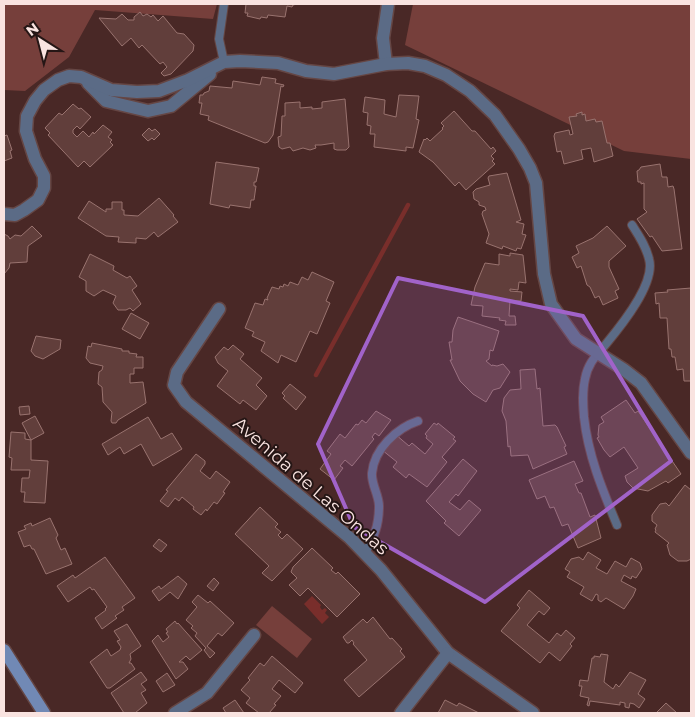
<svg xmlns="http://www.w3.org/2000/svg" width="695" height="717" viewBox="0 0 695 717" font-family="Montserrat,sans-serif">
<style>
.green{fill:#763f3b}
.water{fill:#792e2b}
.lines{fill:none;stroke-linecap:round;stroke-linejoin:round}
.stream{stroke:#792e2b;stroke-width:4.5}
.building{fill:#613e3b;stroke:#99736f}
.service-casing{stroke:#654644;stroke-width:10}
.minor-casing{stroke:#654644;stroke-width:15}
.secondary-casing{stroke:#654644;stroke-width:15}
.service{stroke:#5b6b86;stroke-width:8}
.minor{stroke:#5b6b86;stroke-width:12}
.secondary{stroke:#7189b5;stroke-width:12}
.marked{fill:#a163c9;fill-opacity:0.2;stroke:#a163c9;stroke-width:4;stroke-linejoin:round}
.labels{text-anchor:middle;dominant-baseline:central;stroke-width:4;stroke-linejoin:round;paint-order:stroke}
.street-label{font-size:18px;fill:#f9e3e0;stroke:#251615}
</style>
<rect width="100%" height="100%" fill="#492826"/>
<g class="green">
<path d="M4 4H217L213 19 95 10 69 57 25 91 4 90Z"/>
<path d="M413 4H691V159L624 151 405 45Z"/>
<path d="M272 606 312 639 297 658 256 625Z"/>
</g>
<path class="water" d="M312 596 321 605 320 607 322 610 325 608 327 610 325 613 329 617 322 624 304 604Z"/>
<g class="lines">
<path class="stream" d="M316 375 408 205"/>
</g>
<g class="building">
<path d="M246 4H297L293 5 292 7 287 6 285 17 268 15 267 18 261 17 260 19 247 16 248 13H245Z"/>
<path d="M140 12 143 16 147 14 151 17 153 15 158 21 163 16 177 33 184 34 194 45 193 51 171 74 164 76 161 73 167 67 163 62 160 64 142 45 139 48 131 38 122 46 99 18 116 19 122 14 128 20H134V17Z"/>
<path d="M262 77 276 79 275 83 284 85 283 87 281 86 273 135 268 142 265 143 208 120 209 116 200 114 202 103H199L200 95H203L204 93 209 91 210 86 232 88 233 81 260 85Z"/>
<path d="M399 95 419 96 416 119 419 120 413 148 406 147V151L374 147 375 134H370L371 126 367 125 368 113 363 112 365 97 385 100 384 114 396 117Z"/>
<path d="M345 99 349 147 346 150H337L334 149V143L321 145H315L316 148 310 150 303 148 293 151 290 147 282 149 279 147 278 137 281 136 282 116H285V103L300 102V108L312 107V109L322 108V102Z"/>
<path d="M73 104 79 109 81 108 91 117 80 129 77 126 73 130V133L77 137 83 131 89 137 93 132 94 134 103 125 112 132 108 137 112 140 110 142 113 145 90 167 84 161 78 167 48 135 50 133 45 128 59 113 62 115Z"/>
<path d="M454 111 472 131H475L491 149 493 147 496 151 491 156 494 159 492 161 495 164 466 190 459 182 455 186 433 162 419 152 424 139 425 140 427 138 430 141 443 129 442 128 444 126 441 123Z"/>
<path d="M582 112V115L585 114 586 121 595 119 596 122 602 121 607 143H610L613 156 594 162 591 148 581 150 583 159 564 164 561 151 557 152 554 136 555 133 569 130 570 135 573 134 569 117 577 116 576 114Z"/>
<path d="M149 128 152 131 155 129 160 134 154 140 152 138 148 141 142 135Z"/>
<path d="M7 135 12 150 10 151 12 158 4 161V136Z"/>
<path d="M216 162 259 168 256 182H254V186H256L254 200H251L250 208 230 205 229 208 210 204Z"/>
<path d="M660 164 662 177H667L668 187 673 186 674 189 682 249 662 251 652 236 650 237 637 219 647 212 644 209V183L641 184V182H638L637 171 639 170 641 167Z"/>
<path d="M507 173 521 220 516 222 524 224 522 234 526 235 521 249 517 248 516 251 503 246 502 249 486 243 489 234 482 214 483 211 486 210 485 207 479 205V202L474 199 473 192 476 189 490 185 488 178 489 176Z"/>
<path d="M159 198 174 215 173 216 178 222 158 237 154 232 146 239 136 238V243L118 242 119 237 106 236 78 218 89 201 106 212V209H112V202H122V210H124V215L138 216Z"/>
<path d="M32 226 42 236 28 246 27 262 10 263 9 268 4 274V234L8 236 10 239 15 235 21 236Z"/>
<path d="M607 226 626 246 609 261V267L619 289 615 291 618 298 603 305 599 296 595 298 590 287 587 285 581 266 577 268 572 257 579 253 576 246 593 238Z"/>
<path d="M510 253 523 255 526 283 519 282 518 290 510 289V291L522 292 521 301H510L509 316H515L516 325H505L506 321 499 320 500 318 482 316 483 306 471 305 475 287 485 263 499 265V254L510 256Z"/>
<path d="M90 254 114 266 113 270 127 278 130 276 137 286 132 290 141 304 133 311 130 308 126 310H118L113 303 116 296 103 290 94 296 86 291V281L79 277Z"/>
<path d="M312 272 334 282 326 301 330 303 317 334 310 331 296 362 281 355 278 363 261 351 265 342 252 336 254 332 245 328 255 303 263 305 265 299 268 300 267 298 272 287 279 289 280 286 283 287 284 284 288 286 290 282 298 285 302 277 308 280Z"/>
<path d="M691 288V381H684L683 369 677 370 675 357H672L671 349H669L667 318H660L659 303 656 304 655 293 668 292 667 290Z"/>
<path d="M131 313 149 323 140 339 122 329Z"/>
<path d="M458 317 499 331 493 351 490 350 489 359 486 361 492 366V365L497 366 503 364 510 372 500 388 493 390 486 402 473 394 460 381 450 360H452L449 342H452L453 330Z"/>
<path d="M36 336 61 340 60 349 43 359 35 356 31 351Z"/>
<path d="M92 343 122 349V351H129V353L137 354 136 357H143V368H134V374H130V383L143 382 146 403 118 420 116 423H112L111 421 112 412 103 402 102 387 98 384 99 372 102 370 103 366 90 363 86 358 88 346 91 347Z"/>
<path d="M233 345 244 354 240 359 262 378 256 385 267 396 256 410 243 400 240 404 217 386 228 371 218 363 215 357 224 347 228 350Z"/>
<path d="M535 369 537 389 540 388 543 426 555 425 557 427 566 446 564 447 567 454 533 469 528 455 511 456 510 446 508 447 506 421 502 411 504 398 510 390 521 389 520 370Z"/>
<path d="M290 384 306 397 296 410 283 398 285 396 282 393Z"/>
<path d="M626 400 635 413 638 411 681 474 668 483 666 481 648 491 633 488 627 482 625 476 638 468 624 447 610 457 604 450 597 438 599 437 598 435 599 425 604 422 601 417Z"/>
<path d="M29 406 30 414 20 415 19 407Z"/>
<path d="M376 411 391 420 379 436 375 433 372 437 374 439 352 466 345 460 340 466 343 468 334 480 320 469 331 454 327 451 340 434 345 438 356 424 358 425 362 420 366 423Z"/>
<path d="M35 416 44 433 31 440 22 423Z"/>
<path d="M148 417 161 439 172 433 182 449 153 466 141 444 124 454 120 447 108 455 102 444Z"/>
<path d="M434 423 437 425 438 423 455 437 453 439 456 441 442 457 447 462 427 487 409 474 406 478 393 467 397 462 382 450 395 434 409 446 412 443 425 454 433 444 426 438 427 436 425 434Z"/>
<path d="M11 432 25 433V439L31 440V460L48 461 45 503 24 502 25 492H21L22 478H29L30 470H11L12 458 9 457Z"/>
<path d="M196 454 205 461V464L200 471 210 479 216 471 230 482 223 492 225 493 217 504 214 502 207 511 206 509 201 515 193 509 194 507 182 497 179 501 175 498 168 507 160 501 168 491 166 490Z"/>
<path d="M463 459 477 471 458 496 456 494 449 502 460 510 469 500 481 510 459 536 444 523 446 521 426 501Z"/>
<path d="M574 461 583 481 575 484 579 493H581L590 517 595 515 601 538 578 548 568 524 562 526 554 507 550 508 545 496 537 499 529 480Z"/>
<path d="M685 485 691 490V559L687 561H678L670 555 667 545 669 543 655 532 656 530 655 529 657 525 652 521V515L660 504 666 503 669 506Z"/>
<path d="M260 507 278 524 275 527 281 532 278 535 282 539 287 534 303 549 272 581 262 573 269 566 235 534Z"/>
<path d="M50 518 58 535 56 538 61 550 65 548 72 564 46 574 34 549H32L30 545 24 547 18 532 26 529 24 526 31 523 32 526Z"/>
<path d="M159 539 167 545 161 552 153 546Z"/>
<path d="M312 548 333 568 331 570 336 574 338 572 360 594 337 617 308 588 300 596 289 585 297 578 291 572 293 567Z"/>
<path d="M588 552 601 560 596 568 607 574 615 561 626 567 631 558 640 563 642 569 636 578 632 576 631 579 624 575 621 581 636 589 633 596 624 609 606 598 601 602 598 600V595L596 594 592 601 580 594 584 587 567 577 570 572 565 569 571 559 579 557 583 560Z"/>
<path d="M105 557 135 598 122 607 124 610 115 616 117 618 102 629 95 618 106 610 105 609 107 607 94 589 92 590 90 587 68 602 57 586 73 575 75 578Z"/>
<path d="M178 576 187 584 178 599 170 592 159 601 152 591 159 586 161 589Z"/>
<path d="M214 578 219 583 213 591 207 586Z"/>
<path d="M529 590 550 608 544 615 539 611 527 625 549 643 557 633 561 636 566 630 575 638 570 644 572 646 560 661 549 652 540 663 501 631 520 608 517 605Z"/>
<path d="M198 595 208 603 210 601 234 623 222 636 218 633 207 646 215 653 210 658 204 650 206 648 195 636 197 633 191 628 193 626 186 620 197 607 192 602Z"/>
<path d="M373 617 390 639 392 638 402 649 400 651 405 657 359 697 344 680 367 660 353 644 354 643 352 640 349 643H347L343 637 363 619 367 623Z"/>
<path d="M175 621 177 624 178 623 202 650 190 660 186 656 179 662H183L188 669 176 679 152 641 158 635 163 642 169 637 166 633 168 632 166 629Z"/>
<path d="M127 624 141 646 130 654 131 659 129 663H131L135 669 110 688H107L90 662 107 649 111 656 120 650 121 647 117 641 120 640 114 631Z"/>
<path d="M601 654 608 655 604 682 613 689 616 684 619 687 630 672 646 680 638 694 645 699 639 708 634 704 630 703 629 708 625 707V703L620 702V705L590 701 589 706 587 705 589 698 580 696 582 686H579L580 680 588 681 592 658H594V656L600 657Z"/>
<path d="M272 656 303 683 295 693 279 680 272 689 281 696 274 704 276 705 269 713H259L246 703 250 698 241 690 250 680 248 678 260 663 264 666Z"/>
<path d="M141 672 147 680 141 684 146 690 141 693 147 703 135 713H124L111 693Z"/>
<path d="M167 673 175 685 163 692 156 681Z"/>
<path d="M235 700 244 713H226L223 708Z"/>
<path d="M445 700 457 706 459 703 479 713H438Z"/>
<path d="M666 703 677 713H656Z"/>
</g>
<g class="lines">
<defs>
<g id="service">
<path d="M224 4 219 39 224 62"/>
<path d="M617 525C602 489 588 455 584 417 583 404 582 392 585 379 588 363 596 356 606 344 621 326 656 283 649 259 646 246 639 236 632 225"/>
<path d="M365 553C374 537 379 526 379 506 379 495 371 484 372 473 374 449 397 428 418 421"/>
</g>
<g id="minor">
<path d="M386 64 383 38 388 4"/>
<path d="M88 83 106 101 148 111 171 106 210 74"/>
<path d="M4 214 15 215 24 210 38 200 44 188V176L35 159 26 131 27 116 35 101 44 90 58 80 69 76 81 77 111 90 137 92 159 91 188 80 224 62 240 61 278 63 306 71 334 74 386 64 408 63 425 66 446 75 470 91 495 115 519 149 530 168 536 183 544 274 551 304 576 339 623 369 641 383 691 453"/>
<path d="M219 309 177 372 174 385 186 402 350 538 381 570 448 653 533 713"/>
<path d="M175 713 207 693 254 635"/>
<path d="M401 713 448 653"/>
</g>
<path id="secondary" d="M4 650 44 713"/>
</defs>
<use href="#service" class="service-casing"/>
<use href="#minor" class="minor-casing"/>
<use href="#secondary" class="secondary-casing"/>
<use href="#service" class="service"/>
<use href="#minor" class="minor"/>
<use href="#secondary" class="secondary"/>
</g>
<path class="marked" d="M398 278 583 316 671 461 485 602 354 527 318 444Z"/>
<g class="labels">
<g class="street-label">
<text transform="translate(311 486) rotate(41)">Avenida de Las Ondas</text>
</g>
</g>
<rect width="695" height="717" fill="none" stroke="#f9e3e0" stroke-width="10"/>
<g transform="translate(40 40) rotate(324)" stroke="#251615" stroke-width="4" paint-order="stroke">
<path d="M0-4L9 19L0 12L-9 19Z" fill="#f9e3e0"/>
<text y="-8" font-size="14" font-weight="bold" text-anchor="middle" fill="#f9e3e0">N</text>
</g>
</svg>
